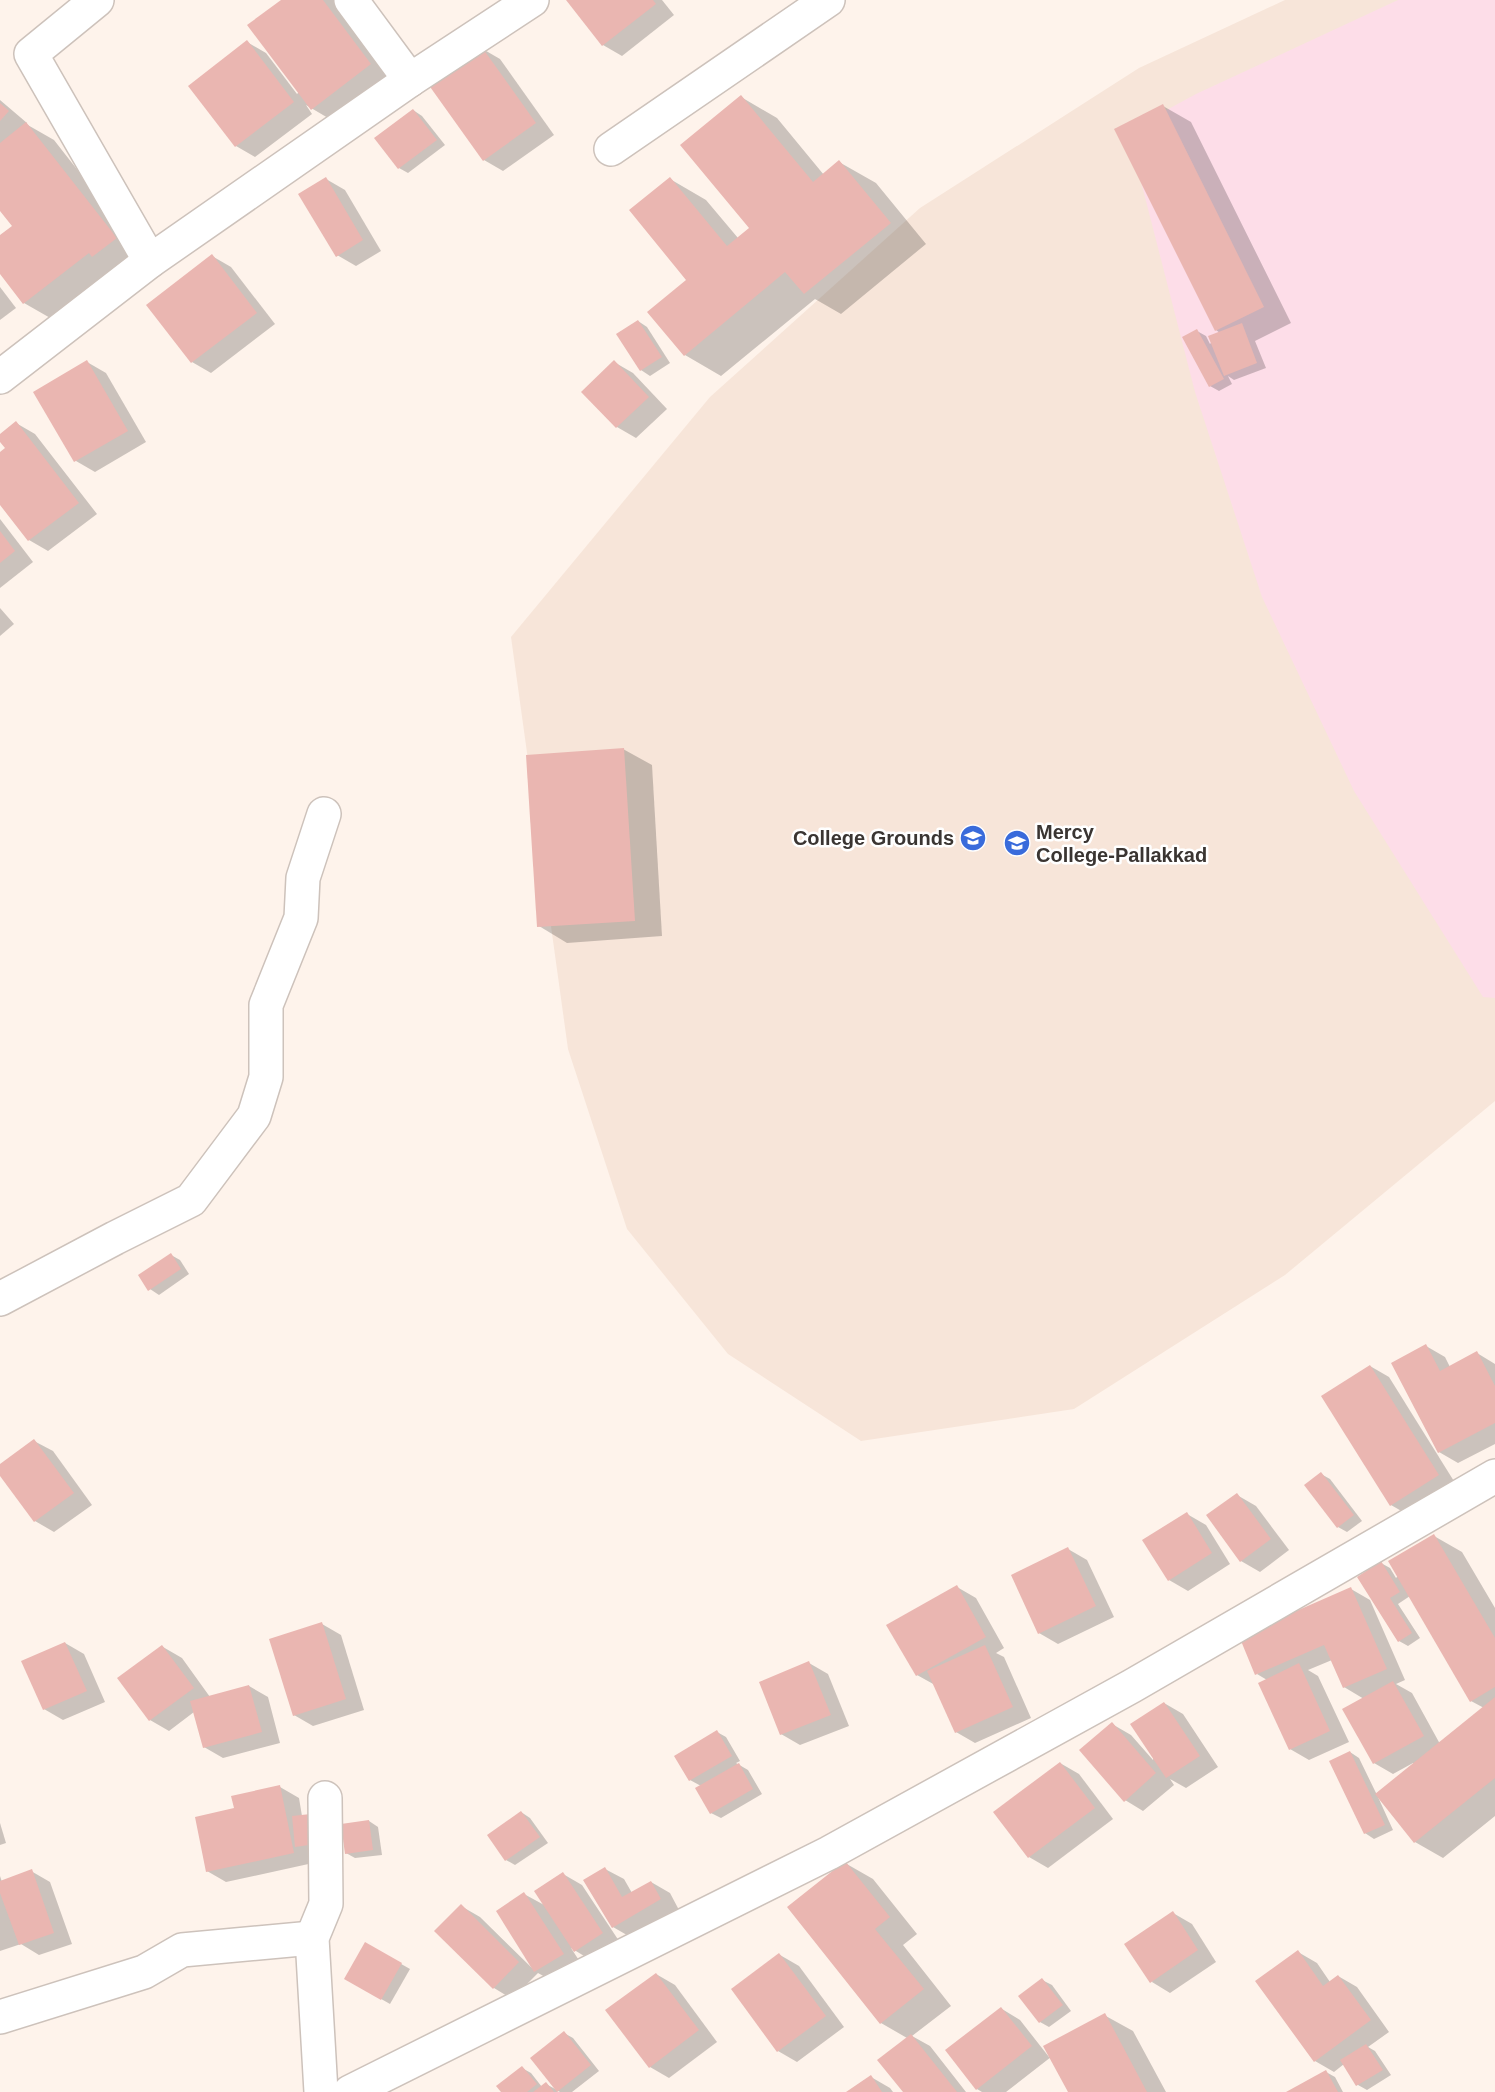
<svg xmlns="http://www.w3.org/2000/svg" width="1495" height="2092" viewBox="0 0 1495 2092" font-family="Helvetica,sans-serif">
<style>
.built{fill:#f7e5d9}
.green{fill:#fddde8}
.shadow{fill:#0003}
.building{fill:#eab6b1}
.lines{fill:none;stroke-linecap:round;stroke-linejoin:round}
.street-casing{stroke:#cdc2bb;stroke-width:36}
.street{stroke:#fff;stroke-width:33}
.labels{text-anchor:middle;dominant-baseline:central;stroke-width:5;stroke-linejoin:round;paint-order:stroke}
.poi-label{font-size:20px;font-weight:bold;fill:#3a3532;stroke:#fff;text-anchor:start}
</style>
<rect width="100%" height="100%" fill="#fef3eb"/>
<path class="built" d="M1285 0H1495V1101L1285 1275 1074 1409 861 1441 728 1354 627 1229 568 1049 511 637 710 397 920 208 1139 68Z"/>
<path class="green" d="M1398 0H1495V998L1483 997 1354 791 1262 597 1195 392 1128 131 1196 94Z"/>
<g class="shadow">
<path d="M283 0H338L398 81 340 125 306 105 312 114 255 157 236 146 190 86 247 42 266 53 297 94 299 92Z"/>
<path d="M568 0H662L674 15 622 56 603 45Z"/>
<path d="M481 48 500 59 554 135 503 171 484 160Z"/>
<path d="M741 97 777 118 824 175 839 162 876 183 926 244 841 314 815 299 721 376 685 355 688 280 670 179 706 200 738 238 751 228Z"/>
<path d="M0 100 27 123 26 124 54 140 144 255 52 319 24 303 0 272V237L14 226 0 208Z"/>
<path d="M1163 106 1191 122 1291 323 1255 341 1266 368 1234 380 1228 376 1232 384 1219 391 1210 386 1197 331 1206 336 1210 344 1220 333 1216 330Z"/>
<path d="M413 110 422 116 445 145 408 173 399 168Z"/>
<path d="M326 179 345 190 381 251 356 266 337 255Z"/>
<path d="M212 256 231 267 275 324 211 373 192 362Z"/>
<path d="M0 287 16 308 0 320Z"/>
<path d="M638 321 647 327 670 363 650 376 641 370Z"/>
<path d="M87 362 106 373 146 442 95 472 76 461Z"/>
<path d="M614 362 633 373 667 409 636 438 617 427 584 392Z"/>
<path d="M16 423 35 434 97 514 48 551 29 540 0 502V454L7 448 0 440V436Z"/>
<path d="M0 519 33 562 0 588Z"/>
<path d="M0 608 14 624 0 636Z"/>
<path d="M623 749 652 765 662 936 567 943 539 926Z"/>
<path d="M171 1255 180 1260 189 1274 159 1295 150 1289Z"/>
<path d="M1426 1346 1445 1357 1450 1367 1477 1353 1495 1364V1444L1458 1463 1439 1452Z"/>
<path d="M1370 1366 1389 1377 1457 1486 1410 1516 1391 1505Z"/>
<path d="M34 1441 53 1451 92 1505 54 1532 35 1521 0 1474V1466Z"/>
<path d="M1321 1474 1330 1479 1362 1521 1347 1532 1338 1527Z"/>
<path d="M1237 1495 1256 1506 1289 1550 1260 1572 1241 1561Z"/>
<path d="M1187 1514 1206 1525 1230 1564 1188 1591 1169 1580Z"/>
<path d="M1434 1536 1462 1552 1495 1608V1816L1443 1858 1415 1842 1378 1797 1393 1830 1374 1839 1365 1833 1350 1752 1359 1758 1377 1795 1414 1764 1413 1763 1393 1774 1374 1763 1364 1699 1344 1687 1332 1660 1308 1670 1318 1676 1349 1742 1309 1760 1290 1749 1267 1680 1257 1674 1351 1589 1370 1600 1405 1680 1396 1684 1412 1693 1440 1744 1484 1708 1471 1701 1410 1596 1398 1604 1420 1638 1408 1646 1399 1641 1381 1563 1390 1568 1396 1578Z"/>
<path d="M1068 1549 1087 1560 1114 1617 1058 1644 1039 1633Z"/>
<path d="M957 1587 976 1598 1004 1648 996 1653 1004 1657 1031 1718 975 1743 956 1732 935 1685 917 1675Z"/>
<path d="M322 1624 341 1635 364 1710 313 1726 294 1715Z"/>
<path d="M65 1643 84 1654 105 1702 63 1720 44 1709Z"/>
<path d="M163 1647 182 1658 210 1697 249 1686 268 1697 280 1743 223 1758 204 1747 194 1712 169 1731 150 1720Z"/>
<path d="M809 1663 828 1674 849 1726 800 1745 781 1734Z"/>
<path d="M1164 1703 1183 1714 1218 1767 1186 1788 1170 1779 1174 1785 1143 1811 1125 1800 1112 1724 1131 1735 1153 1760Z"/>
<path d="M717 1732 726 1737 740 1761 736 1763 748 1770 762 1794 721 1818 711 1813 701 1786 690 1780Z"/>
<path d="M1060 1763 1079 1774 1113 1819 1048 1868 1029 1857Z"/>
<path d="M280 1787 299 1798 302 1816 320 1814 313 1863 226 1882 207 1871 236 1809Z"/>
<path d="M521 1812 530 1818 548 1843 515 1865 506 1860Z"/>
<path d="M369 1821 378 1827 382 1855 355 1858 346 1853Z"/>
<path d="M0 1823 6 1843 0 1845Z"/>
<path d="M845 1863 873 1879 917 1934 903 1945 951 2006 912 2036 930 2046 966 2092H904L907 2038 881 2023Z"/>
<path d="M605 1869 624 1879 632 1893 651 1882 670 1893 679 1910 632 1938 613 1927 585 1880Z"/>
<path d="M31 1871 50 1882 72 1944 39 1955 21 1944 0 1951V1876L2 1882Z"/>
<path d="M563 1874 582 1885 621 1944 594 1962 571 1948 582 1965 554 1982 538 1973 512 1999 494 1988 461 1906 480 1917 533 1969 524 1894 546 1906Z"/>
<path d="M1173 1913 1192 1924 1216 1962 1170 1993 1152 1982Z"/>
<path d="M366 1944 410 1969 390 2004 346 1979Z"/>
<path d="M1298 1952 1317 1963 1330 1982 1338 1976 1357 1987 1389 2032 1368 2047 1375 2051 1391 2075 1367 2090 1358 2085 1344 2064 1334 2072 1315 2061Z"/>
<path d="M780 1955 799 1966 844 2027 797 2062 778 2051Z"/>
<path d="M656 1974 675 1985 717 2042 669 2078 650 2067Z"/>
<path d="M1042 1980 1052 1985 1071 2011 1049 2027 1040 2022Z"/>
<path d="M1002 2009 1020 2020 1049 2057 1104 2015 1133 2031 1166 2092H1070L1051 2057 1006 2092H982L977 2089Z"/>
<path d="M564 2033 573 2038 599 2071 572 2092H560L556 2090 558 2092H503L522 2068 531 2073 542 2087 546 2084 557 2090Z"/>
<path d="M1326 2072 1335 2077 1343 2092H1289Z"/>
<path d="M871 2077 890 2088 893 2092H849Z"/>
</g>
<g class="building">
<path d="M281 0H323L371 64 311 110 247 25Z"/>
<path d="M566 0H653L656 4 602 46Z"/>
<path d="M247 40 294 102 235 147 188 86Z"/>
<path d="M481 46 536 123 483 161 428 84Z"/>
<path d="M741 95 813 182 839 160 891 223 804 294 785 272 684 356 647 312 686 280 629 210 670 177 727 246 749 228 680 145Z"/>
<path d="M0 103 9 111 0 121Z"/>
<path d="M1163 104 1264 307 1215 331 1114 129Z"/>
<path d="M413 109 437 140 398 169 374 138Z"/>
<path d="M26 122 117 238 92 257 89 253 23 304 0 274V235L12 226 0 211V143Z"/>
<path d="M326 177 363 240 336 257 298 194Z"/>
<path d="M212 254 257 313 191 363 146 305Z"/>
<path d="M638 320 662 357 640 371 616 334Z"/>
<path d="M1242 323 1257 363 1224 376 1208 336Z"/>
<path d="M1197 329 1224 379 1209 387 1182 337Z"/>
<path d="M87 360 128 431 74 462 33 392Z"/>
<path d="M614 360 649 397 616 428 581 392Z"/>
<path d="M16 421 79 503 28 541 0 505V452L5 448 0 442V434Z"/>
<path d="M0 531 15 551 0 563Z"/>
<path d="M624 748 635 921 537 927 526 755Z"/>
<path d="M171 1253 181 1269 148 1291 138 1275Z"/>
<path d="M1426 1344 1440 1371 1477 1351 1495 1386V1423L1438 1453 1391 1363Z"/>
<path d="M1370 1365 1439 1475 1390 1506 1321 1396Z"/>
<path d="M34 1439 74 1493 34 1522 0 1476V1464Z"/>
<path d="M1321 1472 1354 1515 1337 1528 1304 1485Z"/>
<path d="M1237 1493 1271 1539 1240 1562 1206 1515Z"/>
<path d="M1187 1512 1212 1553 1168 1581 1142 1540Z"/>
<path d="M1434 1534 1495 1638V1687L1470 1702 1388 1561Z"/>
<path d="M1068 1547 1096 1606 1038 1634 1011 1575Z"/>
<path d="M1381 1561 1400 1592 1390 1598 1412 1633 1398 1642 1357 1577Z"/>
<path d="M957 1585 986 1637 916 1676 886 1625Z"/>
<path d="M1351 1587 1387 1669 1343 1688 1324 1645 1255 1675 1239 1636Z"/>
<path d="M322 1622 346 1699 293 1716 269 1639Z"/>
<path d="M65 1642 87 1691 43 1710 21 1661Z"/>
<path d="M162 1645 194 1688 149 1721 117 1678Z"/>
<path d="M985 1645 1013 1707 955 1733 927 1671Z"/>
<path d="M809 1661 831 1715 780 1735 759 1682Z"/>
<path d="M1299 1663 1330 1731 1289 1750 1258 1683Z"/>
<path d="M1393 1681 1424 1736 1373 1764 1342 1709Z"/>
<path d="M249 1685 262 1732 203 1748 190 1701Z"/>
<path d="M1495 1697V1778L1414 1843 1375 1794Z"/>
<path d="M1164 1702 1200 1756 1166 1778 1130 1724Z"/>
<path d="M1112 1722 1156 1773 1124 1802 1079 1750Z"/>
<path d="M717 1730 732 1756 689 1781 674 1756Z"/>
<path d="M1350 1751 1385 1825 1364 1834 1329 1761Z"/>
<path d="M1060 1762 1095 1808 1028 1858 993 1812Z"/>
<path d="M739 1763 753 1789 710 1814 695 1788Z"/>
<path d="M280 1785 294 1853 206 1872 195 1817 234 1808 231 1796Z"/>
<path d="M521 1811 540 1837 505 1861 487 1835Z"/>
<path d="M320 1813 323 1843 295 1847 292 1816Z"/>
<path d="M369 1820 373 1850 345 1854 341 1824Z"/>
<path d="M845 1861 890 1917 875 1929 924 1989 880 2024 787 1907Z"/>
<path d="M605 1867 622 1897 651 1881 661 1899 612 1928 583 1880Z"/>
<path d="M32 1869 54 1933 19 1945 0 1893V1881Z"/>
<path d="M563 1872 603 1933 574 1952 534 1891Z"/>
<path d="M524 1892 564 1954 534 1972 496 1911Z"/>
<path d="M461 1904 519 1962 493 1989 434 1931Z"/>
<path d="M1173 1911 1198 1950 1150 1983 1124 1944Z"/>
<path d="M365 1942 402 1963 381 2000 344 1979Z"/>
<path d="M1298 1950 1323 1986 1338 1975 1371 2020 1314 2062 1255 1981Z"/>
<path d="M779 1953 826 2016 777 2052 731 1989Z"/>
<path d="M656 1973 699 2030 649 2068 605 2010Z"/>
<path d="M1042 1978 1063 2005 1039 2023 1018 1996Z"/>
<path d="M1001 2007 1032 2046 976 2090 945 2050Z"/>
<path d="M1105 2013 1147 2092H1068L1043 2046Z"/>
<path d="M564 2031 591 2065 557 2092 530 2058Z"/>
<path d="M911 2034 957 2092H903L877 2060Z"/>
<path d="M1366 2044 1383 2070 1356 2086 1340 2060Z"/>
<path d="M522 2066 537 2084 527 2092H501L496 2086Z"/>
<path d="M1326 2070 1338 2092H1286Z"/>
<path d="M871 2075 882 2092H846Z"/>
<path d="M546 2082 554 2092H533Z"/>
</g>
<g class="lines">
<defs>
<g id="street">
<path d="M97 0 31 54 150 261"/>
<path d="M351 0 410 80"/>
<path d="M611 149 828 0"/>
<path d="M0 377 150 261 410 80 532 0"/>
<path d="M0 1299 115 1238 191 1200 254 1116 266 1077V1005L301 918 303 878 324 814"/>
<path d="M0 2017 144 1972 182 1950 312 1938"/>
<path d="M321 2092 312 1938 326 1904 325 1798"/>
<path d="M350 2092 829 1853 1132 1686 1495 1476"/>
</g>
</defs>
<use href="#street" class="street-casing"/>
<use href="#street" class="street"/>
</g>
<defs>
<symbol id="university-disc" viewBox="-11 -11 22 22"><circle r="9.5" fill="#396bdb" stroke="#fff"/><path d="M0-5L7-2L0 1L-7-2ZM-4 1L0 2.5L4 1V4Q0 6-4 4Z" fill="#fff"/></symbol>
</defs>
<g fill-rule="evenodd">
<use href="#university-disc" x="958" y="823" width="30" height="30"/>
<use href="#university-disc" x="1002" y="828" width="30" height="30"/>
</g>
<g class="labels">
<g class="poi-label">
<text x="1036" y="832">Mercy<tspan x="1036" dy="23">College-Pallakkad</tspan></text>
<text x="954" y="838" text-anchor="end">College Grounds</text>
</g>
</g>
</svg>
